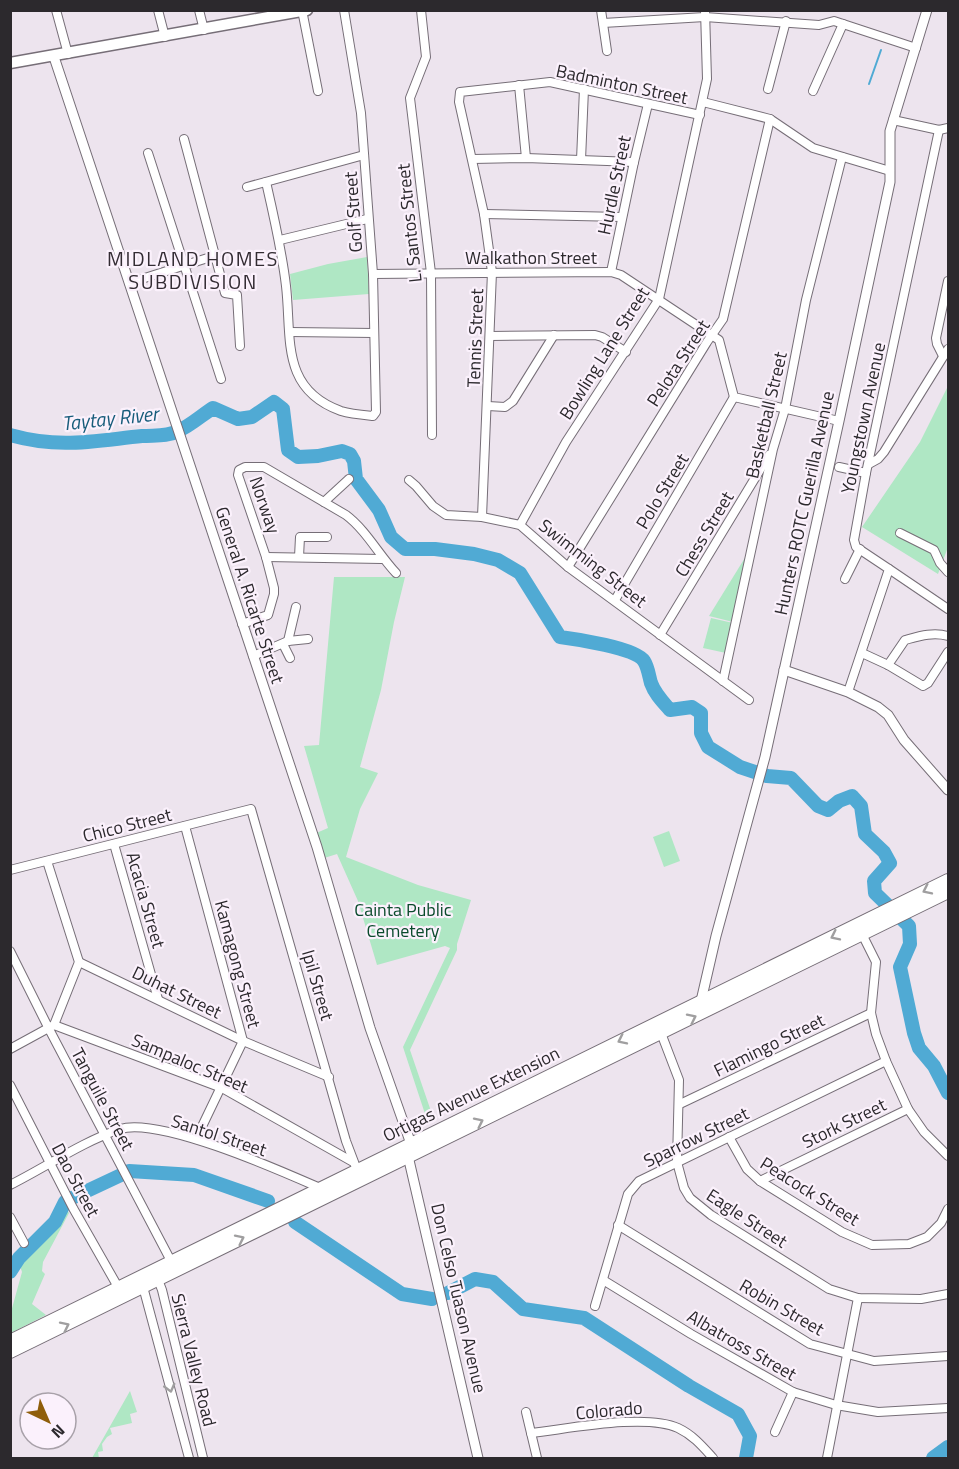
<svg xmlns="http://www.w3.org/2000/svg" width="959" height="1469" viewBox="0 0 959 1469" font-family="'Titillium Web',sans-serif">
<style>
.green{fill:#afe7c4}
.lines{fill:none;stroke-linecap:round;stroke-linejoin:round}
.stream{stroke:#50aad4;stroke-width:2}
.river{stroke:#50aad4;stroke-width:14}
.minor-casing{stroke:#766e77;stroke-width:10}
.tertiary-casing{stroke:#766e77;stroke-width:11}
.secondary-casing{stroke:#766e77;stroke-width:13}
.primary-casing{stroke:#766e77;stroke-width:14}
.minor{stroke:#fff;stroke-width:8}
.tertiary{stroke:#fff;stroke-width:9}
.secondary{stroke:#fff;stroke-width:10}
.primary{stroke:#fff;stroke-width:12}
.oneway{stroke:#a09fa0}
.labels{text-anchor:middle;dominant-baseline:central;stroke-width:4.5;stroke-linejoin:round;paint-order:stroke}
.street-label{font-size:18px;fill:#2c292d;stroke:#fbf1fc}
.park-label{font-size:18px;fill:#094a2b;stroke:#fbf1fc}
.neighbourhood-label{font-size:20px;letter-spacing:1.5px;fill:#332c33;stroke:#fbf1fc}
.water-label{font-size:20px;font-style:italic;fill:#175c7a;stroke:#fbf1fc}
</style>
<rect width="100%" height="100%" fill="#ede4ee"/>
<g class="green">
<path d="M367 257 369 294 293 300 290 274 328 264Z"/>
<path d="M948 386V547L938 574 862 527 920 442Z"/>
<path d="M751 548 733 622 709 616Z"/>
<path d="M334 577H405L394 622 381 690 360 767 378 773 360 809 346 857 418 885 471 900 457 944V950L410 1050 434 1120 428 1123 403 1047 450 948 445 946 377 965 358 901 337 854 321 859 314 834 328 828 304 746 319 745Z"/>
<path d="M711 618 733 623 726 653 703 648Z"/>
<path d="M669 831 680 861 664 867 653 837Z"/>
<path d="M65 1207 69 1213 43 1262 42 1271 45 1274 32 1304 46 1315 11 1333V1312L22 1272 19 1263 56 1224Z"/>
<path d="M130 1391 137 1412 130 1414 132 1423 110 1428 112 1434 107 1437 102 1444 103 1451 98 1452 99 1458H92Z"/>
</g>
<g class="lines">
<path class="stream" d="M869 84 881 50"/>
<g class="river">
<path d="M10 435C60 449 93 441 142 436 155 435 167 437 178 431 190 426 202 415 213 408L238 419 252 417 274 402 283 409 288 450 298 457 318 456 342 451 350 454 354 461 356 479 379 510 391 537 405 549H435L474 554 498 560 520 573 560 637C576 639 636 648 644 661 648 667 649 676 651 683 655 694 662 701 670 710L692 707 701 713V733L708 747 740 767 767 776 791 778 818 806 828 810 839 801 852 796 861 806 865 834 884 852 890 863 874 881 875 893 909 926 910 944 900 967 914 1033 919 1048 934 1066 948 1093"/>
<path d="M129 1171 194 1175 268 1201"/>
<path d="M72 1198 121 1175"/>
<path d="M295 1222 402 1294 432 1299"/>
<path d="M10 1272 19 1258 55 1222 65 1202"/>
<path d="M448 1293 475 1279 493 1282 523 1309 584 1318 689 1386 738 1414 750 1436 746 1458"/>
<path d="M933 1458 948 1447"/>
</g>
<defs>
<g id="minor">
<path d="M56 10 68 54"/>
<path d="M158 10 165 37"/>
<path d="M199 10 204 30"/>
<path d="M302 10 318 91"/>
<path d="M421 10 426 57 410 98 431 273 432 435"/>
<path d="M601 10 607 51"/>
<path d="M603 23 705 17 819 25 834 21 916 48"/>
<path d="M519 85 526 158"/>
<path d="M768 89 786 21"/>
<path d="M813 91 843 24"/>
<path d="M703 102 770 119 813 148 890 171"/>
<path d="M893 120 939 130 948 128"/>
<path d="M184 139 225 293 237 295 240 346"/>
<path d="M148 153 221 379"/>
<path d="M473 159 526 158 634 162"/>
<path d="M581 160 584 89"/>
<path d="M266 182C274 217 282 251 286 286 292 338 280 389 341 411 351 414 363 415 373 416L376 412 373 274 361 113 344 10"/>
<path d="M247 187 364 155"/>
<path d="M484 214 622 217"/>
<path d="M280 240 367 219"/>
<path d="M611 272 634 162 648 104"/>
<path d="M373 274 611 272 621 275 719 340 734 397 839 421"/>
<path d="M129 283 214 256"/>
<path d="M290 332 374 333"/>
<path d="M490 336 595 335 602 337 626 352"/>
<path d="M943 356 937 344 936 338 948 281"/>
<path d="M488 406 505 407 513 401 554 335"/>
<path d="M869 464 878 459 884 452 948 349"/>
<path d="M839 467 866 473"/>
<path d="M409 480 416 486 433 506 446 515 482 517 520 525 568 567 749 700"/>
<path d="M324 502 349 479"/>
<path d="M482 517 492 272 484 214 459 102 460 92 550 82 700 115"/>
<path d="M520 525 566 442 659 299 707 79 705 10"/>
<path d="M900 533 934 550 940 563 948 572"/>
<path d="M266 557 382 559"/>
<path d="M299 557 300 537H327"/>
<path d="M568 567 707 342 723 319 770 119"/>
<path d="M889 569 948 609"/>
<path d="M845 579 860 549"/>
<path d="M615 600 734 397"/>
<path d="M242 624 268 615 274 594V588L266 557 238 475 239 470 245 467H264L346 515C366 530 379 555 396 573"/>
<path d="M660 635 769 455"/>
<path d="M288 641 296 607"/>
<path d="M283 644 290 658"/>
<path d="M862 653 888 665 923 686 928 683 948 652"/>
<path d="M253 656 288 641 308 639"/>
<path d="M888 665 905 640C920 636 933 632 948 636"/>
<path d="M723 681 773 449 785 409 806 300 842 157"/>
<path d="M848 692 889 569 856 547 854 540 866 473 939 130"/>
<path d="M185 826 243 1041 196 1139"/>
<path d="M114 844 158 999"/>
<path d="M47 861 79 962 54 1025"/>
<path d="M10 870 251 809 346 1141 357 1170"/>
<path d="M861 932 876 962 871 1013 876 1034 886 1061 908 1109 924 1132 948 1156"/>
<path d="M10 951 49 1029 171 1261"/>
<path d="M79 962 243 1041 329 1077"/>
<path d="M661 1033 679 1080 677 1162 684 1188 690 1198 711 1215 829 1289 858 1298 921 1299 948 1294"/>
<path d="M10 1049 54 1025 222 1088 353 1162"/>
<path d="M10 1085 73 1208 118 1287"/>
<path d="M680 1104 871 1013"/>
<path d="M729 1137 747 1169 760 1181 842 1232 872 1245 909 1244 927 1237 941 1223 948 1209"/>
<path d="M760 1181 908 1109"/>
<path d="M10 1185C46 1167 82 1142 120 1129 160 1117 279 1170 320 1188"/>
<path d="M10 1217 24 1243"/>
<path d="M618 1225 810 1344 874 1361 948 1356"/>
<path d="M157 1277 162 1290 203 1458"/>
<path d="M603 1280 691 1334 793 1392 836 1405 878 1412 948 1408"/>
<path d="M142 1283 189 1458"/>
<path d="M595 1306 628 1194 639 1181 886 1061"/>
<path d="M526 1412 537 1458"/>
<path d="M775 1432 793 1392"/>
<path d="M531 1433C568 1429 645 1413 678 1428 693 1435 703 1447 713 1458"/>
<path d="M827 1458 858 1298"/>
</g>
<g id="tertiary">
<path d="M54 57 317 847 370 1028 411 1144 408 1156 478 1458"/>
<path d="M784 670 848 692 878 707 888 715 904 740 948 790"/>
<path d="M701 1001 716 936 765 757 839 421 890 182V131L927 10"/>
</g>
<path id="secondary" d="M10 63 307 10"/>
<g id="primary">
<path d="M10 1341 948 880"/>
<path d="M10 1352 948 892"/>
</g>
</defs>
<use href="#minor" class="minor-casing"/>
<use href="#tertiary" class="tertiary-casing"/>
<use href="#secondary" class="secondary-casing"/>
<use href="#primary" class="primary-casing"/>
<use href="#minor" class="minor"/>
<use href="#tertiary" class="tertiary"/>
<use href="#secondary" class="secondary"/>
<use href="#primary" class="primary"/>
</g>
<defs><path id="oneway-chevron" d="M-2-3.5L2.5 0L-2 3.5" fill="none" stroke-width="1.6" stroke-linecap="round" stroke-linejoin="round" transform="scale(1.5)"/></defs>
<g class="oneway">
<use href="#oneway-chevron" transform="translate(927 890) rotate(154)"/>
<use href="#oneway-chevron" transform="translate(835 936) rotate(154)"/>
<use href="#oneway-chevron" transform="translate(692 1018) rotate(-26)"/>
<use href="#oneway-chevron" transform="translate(622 1040) rotate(154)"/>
<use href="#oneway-chevron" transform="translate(479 1122) rotate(-26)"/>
<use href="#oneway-chevron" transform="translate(240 1239) rotate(-26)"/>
<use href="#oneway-chevron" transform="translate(65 1326) rotate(-26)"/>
<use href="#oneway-chevron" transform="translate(170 1388) rotate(75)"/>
</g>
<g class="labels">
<g class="street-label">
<text transform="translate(622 84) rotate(12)">Badminton Street</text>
<text transform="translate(614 185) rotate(-78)">Hurdle Street</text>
<text transform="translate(353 212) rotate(-94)">Golf Street</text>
<text transform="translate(409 223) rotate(-96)">L. Santos Street</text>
<text x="531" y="257">Walkathon Street</text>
<text transform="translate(475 338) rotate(-88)">Tennis Street</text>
<text transform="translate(604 353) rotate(-58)">Bowling Lane Street</text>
<text transform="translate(678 363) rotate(-57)">Pelota Street</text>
<text transform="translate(766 415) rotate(-77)">Basketball Street</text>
<text transform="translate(863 418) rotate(-78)">Youngstown Avenue</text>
<text transform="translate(662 491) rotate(-59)">Polo Street</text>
<text transform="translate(804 503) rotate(-78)">Hunters ROTC Guerilla Avenue</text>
<text transform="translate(265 505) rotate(71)">Norway</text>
<text transform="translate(704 534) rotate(-59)">Chess Street</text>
<text transform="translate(593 563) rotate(38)">Swimming Street</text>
<text transform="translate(250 595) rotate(72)">General A. Ricarte Street</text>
<text transform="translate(127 825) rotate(-14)">Chico Street</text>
<text transform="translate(146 900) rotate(74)">Acacia Street</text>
<text transform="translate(238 964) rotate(75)">Kamagong Street</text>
<text transform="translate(318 985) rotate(74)">Ipil Street</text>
<text transform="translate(177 992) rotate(26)">Duhat Street</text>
<text transform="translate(769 1045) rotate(-26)">Flamingo Street</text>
<text transform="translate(190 1063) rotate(23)">Sampaloc Street</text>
<text transform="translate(471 1094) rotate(-26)">Ortigas Avenue Extension</text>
<text transform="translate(103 1099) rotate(62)">Tanguile Street</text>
<text transform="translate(844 1123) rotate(-26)">Stork Street</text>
<text transform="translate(219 1135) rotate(18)">Santol Street</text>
<text transform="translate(696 1137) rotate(-26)">Sparrow Street</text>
<text transform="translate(76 1180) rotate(62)">Dao Street</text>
<text transform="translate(810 1191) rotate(32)">Peacock Street</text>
<text transform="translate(747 1218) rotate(33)">Eagle Street</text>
<text transform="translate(459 1298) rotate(77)">Don Celso Tuason Avenue</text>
<text transform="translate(782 1307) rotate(30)">Robin Street</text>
<text transform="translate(742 1345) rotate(30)">Albatross Street</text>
<text transform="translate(194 1360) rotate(76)">Sierra Valley Road</text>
<text transform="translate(609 1410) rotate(-5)">Colorado</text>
</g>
<g class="park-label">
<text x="403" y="909">Cainta Public<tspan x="403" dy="21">Cemetery</tspan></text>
</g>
<g class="neighbourhood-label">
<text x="193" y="258">MIDLAND HOMES<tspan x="193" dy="23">SUBDIVISION</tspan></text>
</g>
<g class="water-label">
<text transform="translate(110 418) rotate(-6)">Taytay River</text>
</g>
</g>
<rect width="959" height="1469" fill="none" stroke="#2c292d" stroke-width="24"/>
<g transform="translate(48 1421) rotate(136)"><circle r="28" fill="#fbf1fc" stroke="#a8a1a9" stroke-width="1.5"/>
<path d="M0-4.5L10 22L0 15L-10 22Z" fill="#8f5e0b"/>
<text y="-9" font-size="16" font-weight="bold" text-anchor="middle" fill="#2c292d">N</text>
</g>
</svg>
